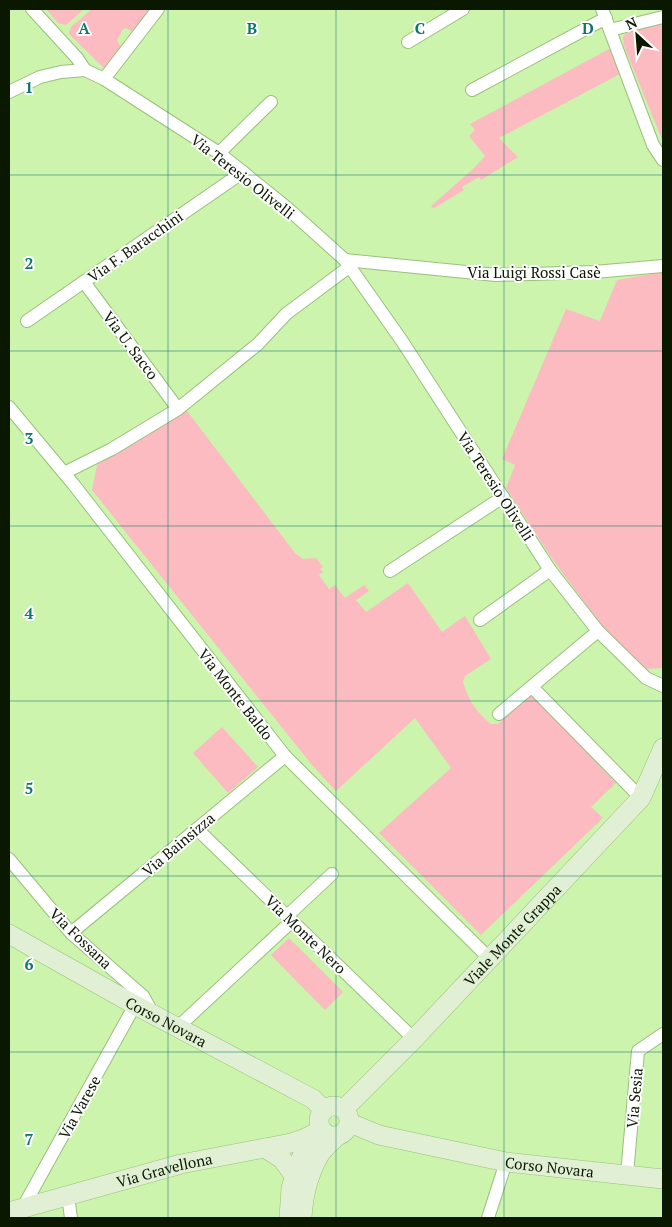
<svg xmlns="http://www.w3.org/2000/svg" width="672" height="1227" viewBox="0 0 672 1227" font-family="'PT Serif',serif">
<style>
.green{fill:#fcbac1}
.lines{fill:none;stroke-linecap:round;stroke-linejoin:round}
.street-casing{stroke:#9ac07b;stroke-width:14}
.secondary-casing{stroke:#9ac07b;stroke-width:20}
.street{stroke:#fff;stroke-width:12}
.secondary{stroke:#e1f0d4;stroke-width:19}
.grid{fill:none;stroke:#0f766e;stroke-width:1;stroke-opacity:0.55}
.labels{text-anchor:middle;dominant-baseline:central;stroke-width:4;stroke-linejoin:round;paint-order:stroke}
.street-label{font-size:15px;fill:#0a1800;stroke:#fff}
.grid-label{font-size:16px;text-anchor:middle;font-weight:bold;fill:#0f766e;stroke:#fff;stroke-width:4;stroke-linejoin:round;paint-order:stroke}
</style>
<rect width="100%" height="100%" fill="#ccf4ad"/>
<g class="green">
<path d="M46 9H84L66 25 58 23Z"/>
<path d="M92 9H151L135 33 126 28 123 29 117 40 119 44 124 50 106 70 69 34 71 27Z"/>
<path d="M663 22V142L624 46 623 37C632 26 650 25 663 22Z"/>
<path d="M611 48 620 74 499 138 518 157 481 180 479 177 462 187 464 190 436 207 433 208 431 206 473 169 485 156 469 136 475 130 470 124Z"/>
<path d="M663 272V668L644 669 599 622 553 560 506 488 515 465 502 459 566 309 600 321 617 280Z"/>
<path d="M187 411 295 553 303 559 316 558 323 567 320 569 323 572 319 575 329 589 335 585 345 598 364 585 369 591 356 600 366 612 408 583 442 632 465 616 491 659 465 676 463 682C468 700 477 713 491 724H498L531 693 616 783 591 807 603 818 481 935 379 833 451 768 415 718 336 791 312 765 92 490 97 465Z"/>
<path d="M222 727 258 767 228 793 193 753Z"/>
<path d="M289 938 343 992 325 1010 271 955Z"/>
</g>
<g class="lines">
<defs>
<g id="street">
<path d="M32 9 77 58 85 70"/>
<path d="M602 9 653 145 663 160"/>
<path d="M610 30 663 17"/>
<path d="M408 42 463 9"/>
<path d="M104 79 158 9"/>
<path d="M472 90 606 18"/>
<path d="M9 92 40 77 61 72 85 70 104 79 219 153 286 207 345 260 402 341 550 570 598 631 646 678 663 686"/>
<path d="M219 153 271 102"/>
<path d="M345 260 496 275 594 272 663 266"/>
<path d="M84 282 178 409"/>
<path d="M27 321 243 172"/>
<path d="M9 407 74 485 285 756 489 958"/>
<path d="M64 473 112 449 178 409 258 344 286 314 349 267"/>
<path d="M390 571 503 497"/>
<path d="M480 620 550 570"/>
<path d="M532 687 641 798"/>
<path d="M499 714 598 631"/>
<path d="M197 829 414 1039"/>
<path d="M9 859 71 933 143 996 153 1014"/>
<path d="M287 916 332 874"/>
<path d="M71 933 285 756"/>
<path d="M178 1027 292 921"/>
<path d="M627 1174 638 1051 663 1034"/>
<path d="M68 1196 71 1218"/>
<path d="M22 1209 135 1005"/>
<path d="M488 1218 506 1162"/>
</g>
<g id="secondary">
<path id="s1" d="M9 934 135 1005 313 1099 324 1110"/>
<circle cx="334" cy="1121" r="15"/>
<path id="s2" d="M344 1109 414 1039 641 798 663 748"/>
<path id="s3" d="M350 1123 379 1135 506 1162 663 1179"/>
<path d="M265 1148 282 1159 295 1177"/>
<path id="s4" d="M9 1212 181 1164 291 1143 303 1139 322 1130"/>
<path d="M289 1218 291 1188 303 1153 321 1135"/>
<path d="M302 1218C303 1197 309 1173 320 1154 324 1148 331 1142 336 1137"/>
</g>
</defs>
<use href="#street" class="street-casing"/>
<use href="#secondary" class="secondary-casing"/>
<use href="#street" class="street"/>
<use href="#secondary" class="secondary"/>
</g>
<path class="grid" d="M168 9V1218M336 9V1218M504 9V1218M9 175H663M9 351H663M9 526H663M9 701H663M9 876H663M9 1052H663"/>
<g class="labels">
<g class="street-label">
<text transform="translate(243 176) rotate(38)">Via Teresio Olivelli</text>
<text transform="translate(135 246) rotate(-35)">Via F. Baracchini</text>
<text x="534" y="272">Via Luigi Rossi Casè</text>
<text transform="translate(131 345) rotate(53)">Via U. Sacco</text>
<text transform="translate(496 486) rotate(57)">Via Teresio Olivelli</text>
<text transform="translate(236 694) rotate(52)">Via Monte Baldo</text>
<text transform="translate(178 844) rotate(-40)">Via Bainsizza</text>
<text transform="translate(306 934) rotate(44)">Via Monte Nero</text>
<text stroke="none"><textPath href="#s2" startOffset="242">Viale Monte Grappa</textPath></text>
<text transform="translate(81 938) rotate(44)">Via Fossana</text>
<text stroke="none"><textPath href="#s1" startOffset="180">Corso Novara</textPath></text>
<text transform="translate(634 1098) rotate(-85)">Via Sesia</text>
<text transform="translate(79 1107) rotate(-61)">Via Varese</text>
<text stroke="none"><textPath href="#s3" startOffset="205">Corso Novara</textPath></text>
<text stroke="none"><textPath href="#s4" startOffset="161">Via Gravellona</textPath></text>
</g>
</g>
<g class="grid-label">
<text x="84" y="34">A</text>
<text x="252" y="34">B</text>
<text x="420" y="34">C</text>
<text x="588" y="34">D</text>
<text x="29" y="93">1</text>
<text x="29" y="269">2</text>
<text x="29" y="444">3</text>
<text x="29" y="619">4</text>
<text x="29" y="794">5</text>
<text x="29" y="970">6</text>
<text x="29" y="1145">7</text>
</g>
<rect width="672" height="1227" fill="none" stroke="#0a1800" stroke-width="20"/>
<g transform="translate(637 35) rotate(334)" stroke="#ffffff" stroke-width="4" paint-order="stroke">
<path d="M0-4L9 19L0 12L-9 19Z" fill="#0a1800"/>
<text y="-8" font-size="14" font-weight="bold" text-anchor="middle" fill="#0a1800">N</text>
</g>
</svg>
